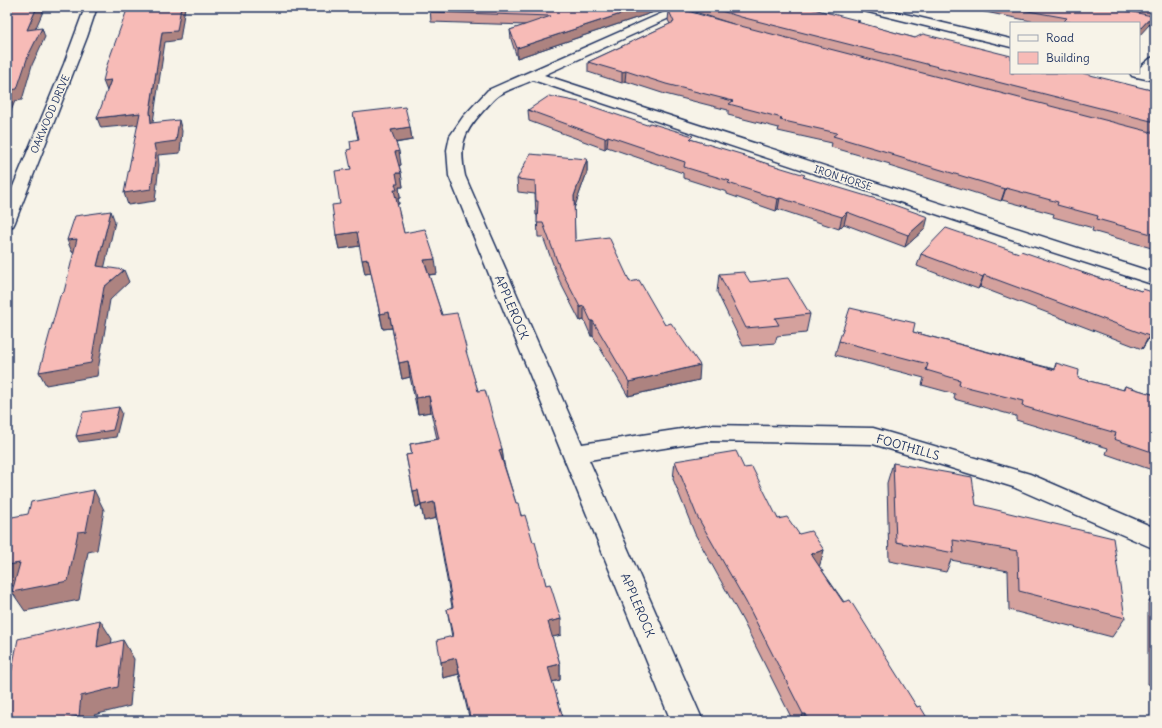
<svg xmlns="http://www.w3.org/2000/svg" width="1162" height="728" viewBox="0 0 1162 728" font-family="Delius,sans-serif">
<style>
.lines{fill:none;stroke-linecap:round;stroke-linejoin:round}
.street-casing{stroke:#1b2f5e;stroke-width:3}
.secondary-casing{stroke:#1b2f5e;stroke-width:3}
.street{fill:#f7f3e8;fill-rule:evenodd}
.secondary{fill:#f7f3e8;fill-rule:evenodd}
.wall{fill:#d4a19d;stroke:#1b2f5e}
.shaded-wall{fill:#ad8380;stroke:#1b2f5e}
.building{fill:#f7bbb7;stroke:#1b2f5e}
.labels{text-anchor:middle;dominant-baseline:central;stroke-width:3;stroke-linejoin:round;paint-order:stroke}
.far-street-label{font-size:10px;fill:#1b2f5e;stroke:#f7f3e8}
.street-label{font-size:12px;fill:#1b2f5e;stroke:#f7f3e8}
</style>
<rect width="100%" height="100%" fill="#f7f3e8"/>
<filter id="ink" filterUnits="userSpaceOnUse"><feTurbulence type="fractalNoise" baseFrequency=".025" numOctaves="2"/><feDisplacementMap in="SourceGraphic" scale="8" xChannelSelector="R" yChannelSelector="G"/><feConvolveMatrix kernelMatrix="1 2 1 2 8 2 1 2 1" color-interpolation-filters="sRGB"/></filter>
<g filter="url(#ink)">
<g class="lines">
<defs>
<g id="street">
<path d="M84 7H94L96 10 87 37 15 222 13 226 7 227V201L64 64 84 10Z"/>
<path d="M676 7H690L689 9 544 75 1155 273V285L1005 237 533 80C522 85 509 89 499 95 493 99 488 106 483 111 462 134 459 146 465 176L582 444 708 425 873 428 1030 474 1155 528V549L1013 487 873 444 708 441 589 460 703 721H671L449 176 447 150 450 136 463 117 488 90Z"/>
<path d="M1081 7H1101L1155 19V25L1086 10Z"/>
<path d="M1155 57V68L1145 77H1135L1134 74 1139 73V68L1151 58Z"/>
</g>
<g id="secondary">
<path d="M854 7H875L1011 39V47L856 9Z"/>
<path d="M1139 69 1155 73V81L1132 76 1130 73H1139Z"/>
</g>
</defs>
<use href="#street" class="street-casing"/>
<use href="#secondary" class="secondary-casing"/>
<use href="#street" class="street"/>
<use href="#secondary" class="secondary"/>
</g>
<g class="wall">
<path d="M430 7 663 9 517 58 511 39 510 30 526 25 431 22Z"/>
<path d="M689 7H806L859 23 915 38 1155 91V249L1092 231 1093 228 1053 217 1054 214 1002 200 1001 201 889 166 890 164 831 147 832 143 778 131 779 128 728 115V110L665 94 625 81 622 83 588 72V62L670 24 668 20 669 11 733 24 689 10Z"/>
<path d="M966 7H1155V18L1152 17 1149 25 1139 23H1041L965 8Z"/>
<path d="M528 110 693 140 744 156 804 177 925 229 905 247 844 224 839 229 778 209 776 211 727 194V192L683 178V173L607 147 605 149 529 121Z"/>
<path d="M353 113 410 127 412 140 396 143 401 165H399L401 173 403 187H399L400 198H398L399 204H397L404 233 437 274 429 275 442 315 468 359 478 391 502 449 504 464 516 503 533 542 561 635 552 637 560 664V680L552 682 564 721H470L459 674 443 678 441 662 452 637 447 609 452 607 436 518 424 521 421 506 416 507 406 455 412 454 410 444 437 439 431 412 418 414 410 377 402 379 392 328 383 329 371 273 365 274 360 246 339 249 336 235 340 204 351 169V149L358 139Z"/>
<path d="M587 159V172L574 208 575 241 630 282 665 325 699 380 628 396 593 336H591L584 320 580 321 559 280 543 237H538L537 215H536L535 194 518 192 517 179Z"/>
<path d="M1019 253 1141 291 1155 293V340L1149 338 1142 349 980 287 978 289 917 266 921 254Z"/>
<path d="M719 274 750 282 810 314 806 333 777 336 775 343 743 346 717 292Z"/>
<path d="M913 332 1054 369 1056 363 1078 378 1123 390 1125 386 1155 395V471L1106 454 1108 448 1016 420V416L954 399 955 394 922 385 924 378 835 355 839 341Z"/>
<path d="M675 461 744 468 778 519 799 534 824 550 819 566 917 707 929 721H793L743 621 695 534 673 479Z"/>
<path d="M893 463 976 505 1125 618 1112 637 1009 610 1008 571 951 560 946 572 889 561 887 483Z"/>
<path d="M1155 593V686L1148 684V603Z"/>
</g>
<g class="shaded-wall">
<path d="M37 7H45L31 39 27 30Z"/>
<path d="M181 7H185L180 40 165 42 153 122 155 134 151 123 150 112 162 32Z"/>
<path d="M642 7H664L663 9 517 58V48Z"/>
<path d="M1152 16 1149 25 1139 36V30Z"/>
<path d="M42 28 45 37 32 65 22 100 15 101 11 111H10L7 118V101L10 90Z"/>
<path d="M626 71 625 81 622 83V72Z"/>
<path d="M111 80 107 91 103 81Z"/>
<path d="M140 113 144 124 101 128 97 118Z"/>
<path d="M179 120 182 131 180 153 158 155 159 165 155 201 128 205 124 193 154 144Z"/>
<path d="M410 127 412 140 393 143 391 130Z"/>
<path d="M608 136 607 147 605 149V138Z"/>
<path d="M399 151 401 165 397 166 395 152Z"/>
<path d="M587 159V172L574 209V196Z"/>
<path d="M396 173H401L403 187H399L400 198H398L399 204H396L394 190 395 184Z"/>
<path d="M1006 188 1002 200 1001 201 1005 189Z"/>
<path d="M780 198 778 209 776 211 778 199Z"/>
<path d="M111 211 115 222 102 278 97 266Z"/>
<path d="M847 212 844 224 839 229 842 217Z"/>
<path d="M928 217 925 229 905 247 908 235Z"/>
<path d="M357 232 360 246 339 249 336 235Z"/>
<path d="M77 239 82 251 72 252 67 240Z"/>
<path d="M368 259 371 273 365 274 362 260Z"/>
<path d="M435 259 437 274 426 275 424 260Z"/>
<path d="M124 270 129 282 110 300 97 376 46 385 39 372 104 287Z"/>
<path d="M984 275 980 287 978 289 983 277Z"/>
<path d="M584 306V320L580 321V307Z"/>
<path d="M389 312 392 328 383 329 380 314Z"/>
<rect x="591" y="321" width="2" height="15"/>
<path d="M1155 326 1149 338 1142 349 1149 336Z"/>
<path d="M408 361 410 377 402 379 399 363Z"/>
<path d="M700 365 699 380 628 396 629 382Z"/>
<path d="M429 396 431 412 418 414 416 398Z"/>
<path d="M119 407 122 413 116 437 79 442 76 436Z"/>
<path d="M502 449 504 465 499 450Z"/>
<path d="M94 490 104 510 97 550 88 552 79 600 25 611 12 592 78 532Z"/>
<path d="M418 490 421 506 416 507 413 491Z"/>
<path d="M434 502 436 518 424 521 421 505Z"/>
<path d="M824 550 819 568 811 554Z"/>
<path d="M20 563 33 582 7 587V565Z"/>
<path d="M561 619V635L549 638 548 622Z"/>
<path d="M100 620 112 639 108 666 97 647Z"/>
<path d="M123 640 134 659 130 706 94 715 93 721H58L81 696Z"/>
<path d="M456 658 459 674 443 678 441 662Z"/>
<path d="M560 664V680L548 683V667Z"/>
<path d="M803 714H806L803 721H801Z"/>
</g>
<g class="building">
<path d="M7 7H37L27 30 42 28 28 56 17 89 10 90 7 101Z"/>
<path d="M128 7H181L177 31 162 32 150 112 151 123 179 120 176 141 154 144 156 154 151 189 124 193 140 113 97 118 111 80 103 81 107 65Z"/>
<path d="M430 7H642L517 48 510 30 551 16 430 12Z"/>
<path d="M708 7H806L860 21 857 22 915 38 923 34 1011 56V73H1082L1155 91V122L741 17Z"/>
<path d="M1006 7H1109L1152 16 1139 30V23H1074L1064 21 1067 18Z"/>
<path d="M677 8 733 24 1155 133V235L1097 219 1098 216 1057 205 1058 202 1006 188 1005 189 892 155 894 154 833 136 837 133 780 120 782 118 729 104 733 101 666 84 626 71 622 72 588 62 674 22 669 11Z"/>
<path d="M549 96 579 102 647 125 650 123 693 136 690 139 744 155 742 156 805 175 803 177 883 201 928 217 908 235 847 212 842 217 780 198 778 199 728 183 730 181 684 167 685 162 608 136 605 138 528 110Z"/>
<path d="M405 107 410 127 391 130 399 151 395 152 401 173H396L398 184H395L397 190H394L404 233 425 229 435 259 424 260 442 315 457 313 467 351H466L478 391 485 390 502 449 499 450 516 503H518L521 516 525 515 533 542H535L546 585 550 584 561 619 548 622 560 664 548 667 564 721H471L456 658 441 662 437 640 453 636 447 609 453 607 434 502 421 505 418 490 413 491 406 455 412 454 410 444 439 439 429 396 416 398 408 361 399 363 389 312 380 314 368 259 362 260 357 232 336 235 332 205 340 204 335 171 351 169 347 150 351 149 350 141 359 139 353 113Z"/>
<path d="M530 154 587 159 574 196 575 241 609 237 630 282 639 280 665 325 671 323 700 365 629 382 593 321H591L584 306 580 307 559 266 543 223H537L538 201H536L535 181 517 179Z"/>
<path d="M111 211 97 266 124 270 104 287 91 363 39 372 60 296 64 292 77 239 67 240 75 216Z"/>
<path d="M946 228 1019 253 1021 251 1104 280 1105 279 1141 291 1143 289 1155 293V326L1149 336 984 275 983 277 921 254Z"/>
<path d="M744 272 750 282 788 278 810 314 775 318 779 325 746 328 719 274Z"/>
<path d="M850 308 915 323 913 332 1055 370 1056 363 1079 370 1078 378 1124 390 1125 386 1155 395V453L1114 439 1116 433 1022 406 1023 401 959 385 960 380 926 370 928 364 839 341Z"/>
<path d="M119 407 113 430 76 436 83 412Z"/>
<path d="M736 451 744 468 752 467 778 519 787 517 799 534 811 531 824 550 811 554 843 602 850 600 917 707 920 706 929 721H809L806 714H803L746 602 697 516 675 461Z"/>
<path d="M893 463 972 477 976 505 1113 538 1125 618 1019 591 1018 551 953 540 954 553 896 542Z"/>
<path d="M94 490 86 531 78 532 68 581 12 592 20 563 7 565V518L28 514 31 502Z"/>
<path d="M100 620 97 647 123 640 118 687 81 696 79 716 58 721H7V685L9 684 18 639Z"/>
</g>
</g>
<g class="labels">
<g class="far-street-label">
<text transform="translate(50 114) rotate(-67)">OAKWOOD DRIVE</text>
<text transform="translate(843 178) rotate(18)">IRON HORSE</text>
</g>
<g class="street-label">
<text transform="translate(512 307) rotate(67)">APPLEROCK</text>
<text transform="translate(908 447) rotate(16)">FOOTHILLS</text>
<text transform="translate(638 605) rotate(67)">APPLEROCK</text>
</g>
</g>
<rect width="1162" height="728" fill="none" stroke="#f7f3e8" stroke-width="24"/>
<rect x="12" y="12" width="1138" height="704" fill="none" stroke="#1b2f5e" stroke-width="1.5" filter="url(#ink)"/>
<rect x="1010" y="22" width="130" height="52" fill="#f7f3e8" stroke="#9fa5b1"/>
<rect x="1018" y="35" width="20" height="6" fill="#f7f3e8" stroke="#9fa5b1"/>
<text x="1046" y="42" font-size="12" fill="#1b2f5e">Road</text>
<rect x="1018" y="52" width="20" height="12" fill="#f7bbb7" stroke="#9fa5b1"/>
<text x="1046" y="62" font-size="12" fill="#1b2f5e">Building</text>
</svg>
